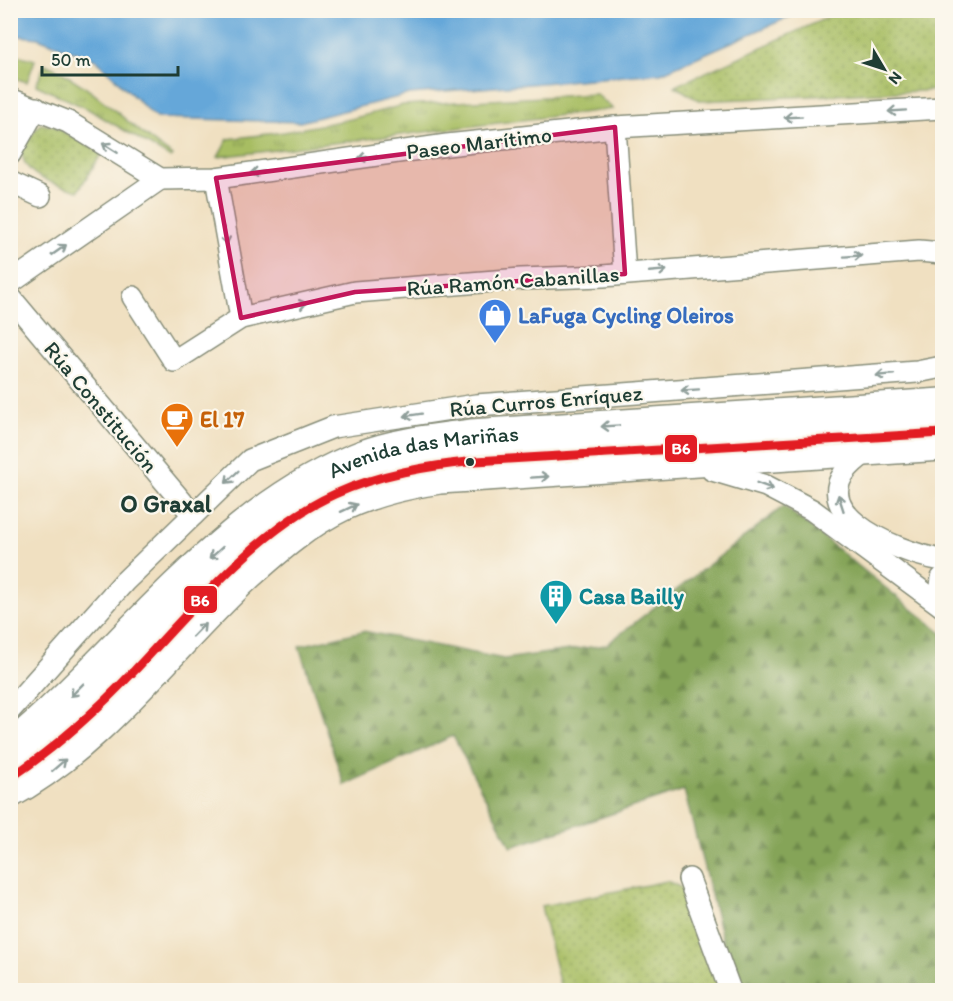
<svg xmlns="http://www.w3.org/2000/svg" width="953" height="1001" viewBox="0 0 953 1001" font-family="Itim,sans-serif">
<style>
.grass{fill:url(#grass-tufts);stroke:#637d4b;stroke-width:1.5}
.forest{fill:url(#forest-firs);stroke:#527046;stroke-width:1.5}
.park{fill:url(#park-dots);stroke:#637d4b;stroke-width:1.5}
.water{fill:#65a7d9;stroke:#427286;stroke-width:1.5}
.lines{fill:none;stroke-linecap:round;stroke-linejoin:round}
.street-casing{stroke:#888e7a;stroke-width:24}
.highway-casing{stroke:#888e7a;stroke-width:36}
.street{stroke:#fff;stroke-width:21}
.highway{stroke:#fff;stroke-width:33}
.bus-1-casing{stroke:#fbf7ec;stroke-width:14}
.bus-1{stroke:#e21d24;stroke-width:9}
.oneway{stroke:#8f9e9a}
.marked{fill:#c2185b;fill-opacity:0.2;stroke:#c2185b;stroke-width:4.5;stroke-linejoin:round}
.bus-dot{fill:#1f3d34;stroke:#fbf7ec;stroke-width:2}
.labels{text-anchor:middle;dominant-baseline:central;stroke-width:4.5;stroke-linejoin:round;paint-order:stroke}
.street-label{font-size:22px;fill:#1f3d34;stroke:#fbf7ec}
.shop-label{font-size:22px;font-weight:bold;fill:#366cbe;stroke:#fbf7ec;text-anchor:start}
.food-label{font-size:22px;font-weight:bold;fill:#c56008;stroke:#fbf7ec;text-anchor:start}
.culture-label{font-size:22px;font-weight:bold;fill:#0d838f;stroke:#fbf7ec;text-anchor:start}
.neighbourhood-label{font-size:24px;font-weight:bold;fill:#1f3d34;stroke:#fbf7ec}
.line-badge{stroke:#fbf7ec;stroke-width:2}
.badge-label{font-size:16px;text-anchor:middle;font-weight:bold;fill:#fff}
</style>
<defs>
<pattern id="grass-tufts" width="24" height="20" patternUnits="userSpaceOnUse" patternTransform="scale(1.5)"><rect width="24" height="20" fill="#a7bd62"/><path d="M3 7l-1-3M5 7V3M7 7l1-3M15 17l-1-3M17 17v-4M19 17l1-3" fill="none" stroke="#879b52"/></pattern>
<pattern id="forest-firs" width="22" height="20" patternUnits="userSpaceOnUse" patternTransform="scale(1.5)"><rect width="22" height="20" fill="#85a458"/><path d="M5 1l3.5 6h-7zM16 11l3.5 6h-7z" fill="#6c874a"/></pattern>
<pattern id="park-dots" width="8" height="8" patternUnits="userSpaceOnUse" patternTransform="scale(1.5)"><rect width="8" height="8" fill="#a7bd62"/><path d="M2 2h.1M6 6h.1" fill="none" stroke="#879b52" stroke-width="1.8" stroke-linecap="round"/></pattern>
</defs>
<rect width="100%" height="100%" fill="#fbf7ec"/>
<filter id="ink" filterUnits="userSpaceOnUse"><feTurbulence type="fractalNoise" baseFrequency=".0167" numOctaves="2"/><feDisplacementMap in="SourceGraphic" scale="12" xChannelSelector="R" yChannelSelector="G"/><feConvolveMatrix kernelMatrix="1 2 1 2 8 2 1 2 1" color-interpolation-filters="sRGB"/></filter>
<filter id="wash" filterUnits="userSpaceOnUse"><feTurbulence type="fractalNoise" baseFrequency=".008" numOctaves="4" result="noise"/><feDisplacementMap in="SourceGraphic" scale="24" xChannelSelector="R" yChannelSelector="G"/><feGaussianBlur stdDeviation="1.35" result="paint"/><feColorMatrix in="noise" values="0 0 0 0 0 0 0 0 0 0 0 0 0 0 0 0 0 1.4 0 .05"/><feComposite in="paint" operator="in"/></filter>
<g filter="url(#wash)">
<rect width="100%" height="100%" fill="#f0e0c1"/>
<g class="grass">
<path d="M10 53 35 60 27 82 11 77Z"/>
<path d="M45 64C93 85 129 127 173 156L171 158 88 109 36 85Z"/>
<path d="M596 94 613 109 218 157 228 139 284 132 351 119 403 105Z"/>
</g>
<path class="forest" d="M784 506 942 633V990H740L726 953 684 790 511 847 453 736 344 785 299 646 363 631 504 659 606 645Z"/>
<g class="park">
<path d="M844 10 942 11V90L700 101 675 86Z"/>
<path d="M40 124 54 126 102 153 78 191C56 184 20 177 22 148Z"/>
<path d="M667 881 690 892 723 990H561L541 906Z"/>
</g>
<path class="water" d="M11 10H803V11L661 73 410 94 300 122 156 118 96 60 38 38 11 35Z"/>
</g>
<g filter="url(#ink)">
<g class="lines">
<defs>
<g id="street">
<path d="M10 99 68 122 160 179 216 178 447 145 615 127 942 108"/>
<path d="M615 127 625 274"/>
<path d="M10 154 36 108"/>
<path d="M216 178 241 318"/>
<path d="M10 182 40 196"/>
<path d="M10 283 160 179"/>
<path d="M10 297 193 515"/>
<path d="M133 297 174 361 241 318 355 292 521 279 603 276 919 251 942 253"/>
<path d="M864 454C788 508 895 552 942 560"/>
<path d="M712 470 766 486 812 510 942 606"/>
<path d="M942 578 940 596 942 606"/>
<path d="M10 710 124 582 250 460 333 427 476 405 917 372 942 367"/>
<path d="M10 798C105 747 174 649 252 577 280 552 310 526 344 510 375 495 407 488 440 483L942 450"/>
<path d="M689 879 730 990"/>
</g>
<g id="highway">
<path id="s1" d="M10 749C125 654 222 510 363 457 398 444 435 441 471 436L942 405"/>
<path d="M10 778C34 762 57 746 78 727 154 657 215 572 301 513 383 457 491 461 586 454 704 444 824 439 942 433"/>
</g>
</defs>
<use href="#street" class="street-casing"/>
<use href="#highway" class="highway-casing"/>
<use href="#street" class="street"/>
<use href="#highway" class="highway"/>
<defs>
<path id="bus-1" d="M10 778C57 747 96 711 134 671 192 610 257 529 335 494 379 474 427 466 476 461L942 433"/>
</defs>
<use href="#bus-1" class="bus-1-casing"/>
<use href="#bus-1" class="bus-1"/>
</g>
<defs><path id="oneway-shaft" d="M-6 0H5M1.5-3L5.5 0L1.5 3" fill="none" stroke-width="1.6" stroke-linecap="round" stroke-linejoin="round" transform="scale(1.5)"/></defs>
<g class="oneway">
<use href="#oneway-shaft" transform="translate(897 111) rotate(176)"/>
<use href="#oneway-shaft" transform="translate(793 117) rotate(177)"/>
<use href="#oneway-shaft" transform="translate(110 148) rotate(-148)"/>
<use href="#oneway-shaft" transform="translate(367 157) rotate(172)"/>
<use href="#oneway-shaft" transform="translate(259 172) rotate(173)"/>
<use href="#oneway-shaft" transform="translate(225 236) rotate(80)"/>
<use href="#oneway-shaft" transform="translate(59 250) rotate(-35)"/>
<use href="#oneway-shaft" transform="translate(853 256) rotate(-4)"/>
<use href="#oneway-shaft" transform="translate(658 271) rotate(-5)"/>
<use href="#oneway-shaft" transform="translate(298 305) rotate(-13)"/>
<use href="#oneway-shaft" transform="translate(885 375) rotate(175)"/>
<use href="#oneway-shaft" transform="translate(690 390) rotate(176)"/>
<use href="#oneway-shaft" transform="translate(413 415) rotate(171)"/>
<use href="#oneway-shaft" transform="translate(610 426) rotate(176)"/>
<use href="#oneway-shaft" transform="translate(232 477) rotate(136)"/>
<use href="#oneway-shaft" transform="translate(540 477) rotate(-4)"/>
<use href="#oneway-shaft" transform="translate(765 486) rotate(21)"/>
<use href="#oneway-shaft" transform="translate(841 503) rotate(-108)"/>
<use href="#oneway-shaft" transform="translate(349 508) rotate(-25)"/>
<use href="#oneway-shaft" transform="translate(216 553) rotate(138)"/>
<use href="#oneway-shaft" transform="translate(199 630) rotate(-46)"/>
<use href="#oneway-shaft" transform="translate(77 690) rotate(135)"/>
<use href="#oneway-shaft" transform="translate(59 765) rotate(-41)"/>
</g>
</g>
<path class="marked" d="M615 127 625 274 355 292 241 318 216 178Z"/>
<defs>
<symbol id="shop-pin" viewBox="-11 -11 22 30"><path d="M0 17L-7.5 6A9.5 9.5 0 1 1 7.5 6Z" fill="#3f7fe0" stroke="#fbf7ec"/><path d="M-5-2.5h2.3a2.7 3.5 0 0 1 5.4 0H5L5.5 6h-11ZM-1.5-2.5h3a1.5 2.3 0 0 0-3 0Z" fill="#fff"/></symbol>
<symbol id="cafe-pin" viewBox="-11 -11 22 30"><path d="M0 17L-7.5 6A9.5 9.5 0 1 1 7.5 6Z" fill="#e8710a" stroke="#fbf7ec"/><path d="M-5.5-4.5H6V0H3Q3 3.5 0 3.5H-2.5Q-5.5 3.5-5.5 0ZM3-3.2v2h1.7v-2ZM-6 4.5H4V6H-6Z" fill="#fff"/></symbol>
<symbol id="building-pin" viewBox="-11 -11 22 30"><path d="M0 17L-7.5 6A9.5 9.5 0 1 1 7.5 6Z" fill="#0f9aa8" stroke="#fbf7ec"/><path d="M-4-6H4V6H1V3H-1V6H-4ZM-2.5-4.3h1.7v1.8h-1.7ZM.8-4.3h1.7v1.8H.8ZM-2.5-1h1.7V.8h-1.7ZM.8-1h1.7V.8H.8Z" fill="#fff"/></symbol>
</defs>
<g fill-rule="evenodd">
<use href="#shop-pin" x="476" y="296" width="38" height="52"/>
<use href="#cafe-pin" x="158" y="400" width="38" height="52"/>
<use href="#building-pin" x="537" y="577" width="38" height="52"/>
</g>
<circle class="bus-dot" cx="470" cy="462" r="5"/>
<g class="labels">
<g class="street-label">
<text transform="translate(479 143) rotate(-7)">Paseo Marítimo</text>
<text transform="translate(513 281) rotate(-4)">Rúa Ramón Cabanillas</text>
<text transform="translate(546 401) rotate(-5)">Rúa Curros Enríquez</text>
<text transform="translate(101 407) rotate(50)">Rúa Constitución</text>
<text stroke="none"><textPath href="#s1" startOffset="522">Avenida das Mariñas</textPath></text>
</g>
<g class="shop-label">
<text x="518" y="315">LaFuga Cycling Oleiros</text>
</g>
<g class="food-label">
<text x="200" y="419">El 17</text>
</g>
<g class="culture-label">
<text x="579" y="596">Casa Bailly</text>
</g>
<g class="neighbourhood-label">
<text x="166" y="503">O Graxal</text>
</g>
</g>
<g class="line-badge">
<rect x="664" y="434" width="34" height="29" rx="6" fill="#e21d24"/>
<rect x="183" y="585" width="35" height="29" rx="6" fill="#e21d24"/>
</g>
<g class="badge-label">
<text x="681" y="454">B6</text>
<text x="200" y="606">B6</text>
</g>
<rect width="953" height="1001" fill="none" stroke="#fbf7ec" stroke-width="36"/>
<g transform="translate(884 69) rotate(129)" stroke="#fbf7ec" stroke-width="4.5" paint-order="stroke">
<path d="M0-4.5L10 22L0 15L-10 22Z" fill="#1f3d34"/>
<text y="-9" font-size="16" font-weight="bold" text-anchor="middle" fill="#1f3d34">N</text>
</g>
<path d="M42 66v9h136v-9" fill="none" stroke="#1f3d34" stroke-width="3"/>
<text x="51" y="66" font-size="18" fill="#1f3d34" stroke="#fbf7ec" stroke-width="4.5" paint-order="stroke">50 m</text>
</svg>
